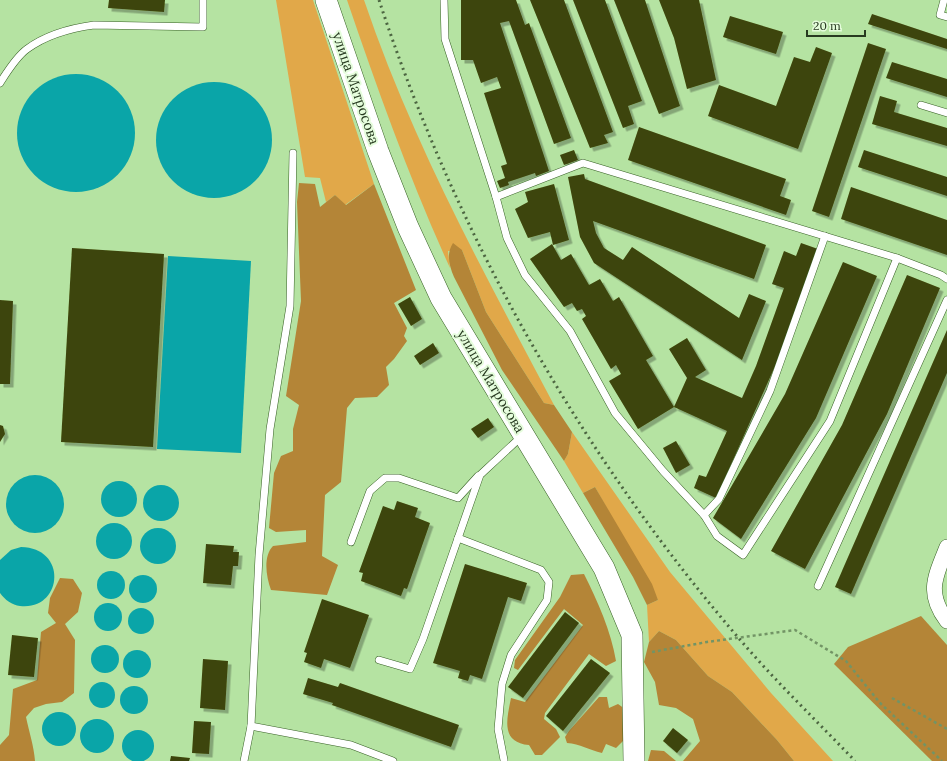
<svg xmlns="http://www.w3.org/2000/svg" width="947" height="761" viewBox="0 0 947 761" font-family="Lora,serif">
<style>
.green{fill:#e1a849}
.forest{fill:#b48537}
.water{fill:#0aa5a8}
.building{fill:#3d4509;filter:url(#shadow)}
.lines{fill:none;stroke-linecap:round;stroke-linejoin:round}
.lane-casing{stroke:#376025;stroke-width:8}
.street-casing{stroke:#376025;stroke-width:16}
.secondary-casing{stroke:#376025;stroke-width:22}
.path{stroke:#729465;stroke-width:2.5;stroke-dasharray:3 3;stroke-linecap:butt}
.lane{stroke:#fff;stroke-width:7}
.street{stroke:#fff;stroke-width:15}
.secondary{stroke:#fff;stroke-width:21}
.rail{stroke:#4c6541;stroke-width:3;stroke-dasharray:2 4;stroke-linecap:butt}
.labels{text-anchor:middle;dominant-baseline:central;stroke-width:4;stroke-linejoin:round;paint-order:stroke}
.street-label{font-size:14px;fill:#273a20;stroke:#e5fddc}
</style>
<defs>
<filter id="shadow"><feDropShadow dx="3.5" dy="3.5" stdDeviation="0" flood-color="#0004"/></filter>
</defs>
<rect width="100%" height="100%" fill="#b5e3a2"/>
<g class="green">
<path d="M276 0H313L374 184 345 205 335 195 326 202 320 178 305 177Z"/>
<path d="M347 0H364C412 142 484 273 554 405L544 403 486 312 462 250 448 251 450 268C410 180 378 91 347 0Z"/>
<path d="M572 432 670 572 771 693 833 761H794L777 740 732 692 708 676 676 640 659 631 649 642 647 605 658 600 595 487 583 493 564 461 568 454Z"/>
</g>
<g class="forest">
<path d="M299 183 315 184 320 207 335 195 346 205 374 184 416 290 394 303 407 328 404 336 407 341 394 359 386 367 389 385 377 397 355 398 347 408 341 482 325 495 322 556 338 565 327 595 271 590C266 577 263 556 273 546L306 542V530L276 532 269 528 274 473 281 456 293 451V429L299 405 286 396 301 301 297 202Z"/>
<path d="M453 243 462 250 486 312 544 403 554 405 572 432 568 454 564 461 502 370 454 277C449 265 446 254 453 243Z"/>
<path d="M595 487 652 584 658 600 647 605 633 577 583 493Z"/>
<path d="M584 574C598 602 611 631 616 661L606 666 589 654 545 713 544 719 556 729 560 737 542 755H535L529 745C500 742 507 719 511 698L525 702 583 625 564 609 518 670 514 668 515 660 560 597 571 575Z"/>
<path d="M60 578 73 579 82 593 78 612 65 624 75 640 74 693 62 702 46 704 34 708 26 717C29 732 34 746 35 761H0V745L9 735 13 689 37 680 41 632 56 623 48 613 50 598Z"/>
<path d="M921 616 947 645V761H932L834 664 848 647Z"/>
<path d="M659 631 676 640 708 676 732 692 777 740 794 761H683L700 741 693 719 676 708 659 705 655 682 644 662 649 642Z"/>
<path d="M599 697H607L609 708 618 704 625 709 623 741 616 748 606 744 602 753C589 750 580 744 567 743L565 737 569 731Z"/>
<path d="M651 750 664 751 676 761H648Z"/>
</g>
<g class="water">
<circle cx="76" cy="133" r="59"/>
<circle cx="214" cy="140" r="58"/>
<path d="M168 256 251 261 241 453 157 449Z"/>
<circle cx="35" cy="504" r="29"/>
<circle cx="119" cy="499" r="18"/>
<circle cx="161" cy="503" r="18"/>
<circle cx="114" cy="541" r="18"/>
<circle cx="158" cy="546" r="18"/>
<path d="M21 547C69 548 62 611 20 606 12 605 5 600 0 593V560L11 550Z"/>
<circle cx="111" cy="585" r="14"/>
<circle cx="143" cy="589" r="14"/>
<circle cx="108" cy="617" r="14"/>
<circle cx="141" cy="621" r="13"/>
<circle cx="105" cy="659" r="14"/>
<circle cx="137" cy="664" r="14"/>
<circle cx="102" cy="695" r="13"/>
<circle cx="134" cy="700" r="14"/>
<circle cx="59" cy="729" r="17"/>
<circle cx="97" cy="736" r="17"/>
<circle cx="138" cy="746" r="16"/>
</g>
<g class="building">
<path d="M109 0H165L164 12 108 8Z"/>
<path d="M461 0H516L525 25 529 23 571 138 554 144 509 21 500 23 549 171 536 176 535 173 508 182 509 185 500 188 497 181 505 178 501 166 507 164 484 93 501 88 497 77 481 83 473 60H461Z"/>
<path d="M530 0H564L613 132 604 135 608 143 590 148Z"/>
<path d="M573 0H605L642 101 628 106 634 124 623 128Z"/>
<path d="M614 0H645L680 106 659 114Z"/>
<path d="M659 0H699L716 80 687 89 674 38Z"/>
<path d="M872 14 947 39V49L868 24Z"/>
<path d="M730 16 783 32 776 54 723 37Z"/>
<path d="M868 43 886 49 829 217 812 211Z"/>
<path d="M816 47 832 53 798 149 708 116 719 85 776 106 794 57 810 62Z"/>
<path d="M892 62 947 79V97L886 78Z"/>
<path d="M880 96 897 101 894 112 947 128V146L872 124Z"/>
<path d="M639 127 786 179 780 196 791 200 786 215 628 160Z"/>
<path d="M574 150 578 160 564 165 560 155Z"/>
<path d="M864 150 947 177V196L858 167Z"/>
<path d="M584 174 585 179 766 245 754 279 593 221 596 233 604 248 623 260 632 247 739 318 749 294 766 301 742 360 594 263 580 237 568 177Z"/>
<path d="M554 184 569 240 553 245 550 232 528 238 515 209 528 202 525 192Z"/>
<path d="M851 187 947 220V255L841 219Z"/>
<path d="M801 243 818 249 776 364 716 498 694 488 699 475 706 477 727 431 674 407 687 378 669 349 687 338 706 370 695 377 742 398 756 366 784 288 772 284 784 251 796 256Z"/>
<path d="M552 244 561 260 571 254 589 285 600 279 613 301 619 297 653 356 646 360 674 407 638 429 609 381 621 374 616 365 611 369 582 319 586 316 582 309 577 311 572 303 564 307 530 259Z"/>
<path d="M72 248 164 254 153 447 61 442Z"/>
<path d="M843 262 877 276 816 418 741 539 713 518 785 394Z"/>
<path d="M907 275 940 288 887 414 805 569 771 551 842 425Z"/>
<path d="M410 297 422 319 411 326 398 304Z"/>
<path d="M0 300 13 301 10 384H0Z"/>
<path d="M947 330V373L851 594 835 587Z"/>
<path d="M433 343 439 353 420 365 414 356Z"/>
<path d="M488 418 494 427 478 438 471 429Z"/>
<path d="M0 425 3 426 5 434 0 442Z"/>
<path d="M676 441 690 465 676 473 663 448Z"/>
<path d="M397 501 418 508 415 517 430 523 407 589 404 588 401 596 361 581 363 573 359 572 383 506 394 510Z"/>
<path d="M206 544 234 546 233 552H239L238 566H233L231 585 203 583Z"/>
<path d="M465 564 527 583 521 601 508 597 482 679 470 675 468 681 458 678 460 671 433 663Z"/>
<path d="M322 599 369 615 350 668 324 659 321 668 304 662 307 653 304 652Z"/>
<path d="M565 612 579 623 523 698 508 687Z"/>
<path d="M12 635 38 638 34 677 8 675Z"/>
<path d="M203 659 228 661 225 710 200 708Z"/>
<path d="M591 659 610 673 563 731 546 716Z"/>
<path d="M308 678 338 687 340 683 459 725 451 747 332 705 333 703 303 694Z"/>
<path d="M194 721 211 722 209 754 192 753Z"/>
<path d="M673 728 688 740 677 753 663 741Z"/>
<path d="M171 756 190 758 189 761H170Z"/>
</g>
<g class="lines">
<defs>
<g id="lane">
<path d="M444 0 445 39 496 197 507 238 525 275 570 331 615 413 663 471 704 515 717 536 743 555 830 421 897 258"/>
<path d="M944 0 940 15 947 17"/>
<path d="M0 83C7 72 16 57 27 49 46 35 72 28 94 25L203 27V0"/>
<path d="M921 105 947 113"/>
<path d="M496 197 583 163 897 258 941 275 947 279"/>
<path d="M704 515 719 499 770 391 825 236"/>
<path d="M458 538 541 570 549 582 547 600 511 655 502 684 498 729 504 760"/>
<path d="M351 542 370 491 385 478H399L458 498 478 476"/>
<path d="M818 586 947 300"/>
<path d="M379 660 410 669 423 639 480 475 522 436"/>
<path d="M251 726 351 745 393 761"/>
<path d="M244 761 251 726 259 555 270 429 290 306 293 153"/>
</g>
<path id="street" d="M947 547C935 577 926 593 947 621"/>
<path id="secondary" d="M326 0 378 151 408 227 441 298 604 568 632 635 634 761"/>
</defs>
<use href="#lane" class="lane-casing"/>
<use href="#street" class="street-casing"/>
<use href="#secondary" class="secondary-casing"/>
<g class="path">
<path d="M652 652 707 642 795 630 846 661 880 703 942 761"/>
<path d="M892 698 947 729"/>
</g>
<use href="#lane" class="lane"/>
<use href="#street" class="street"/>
<use href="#secondary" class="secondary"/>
<path class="rail" d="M379 0C455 232 578 450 736 635 773 679 815 719 855 761"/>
</g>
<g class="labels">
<g class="street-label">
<text transform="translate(356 88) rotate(71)">улица Матросова</text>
<text transform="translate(491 381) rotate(59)">улица Матросова</text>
</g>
</g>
<path d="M807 30v6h58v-6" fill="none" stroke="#273a20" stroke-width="2"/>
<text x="813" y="30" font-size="12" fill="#273a20" stroke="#e5fddc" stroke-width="3" paint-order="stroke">20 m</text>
</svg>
